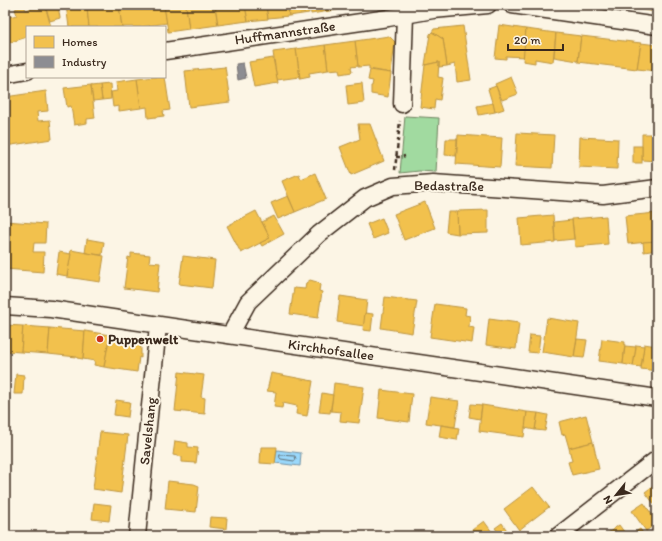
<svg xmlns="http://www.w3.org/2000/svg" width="662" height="541" viewBox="0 0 662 541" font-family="Itim,sans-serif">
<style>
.green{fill:#a1daa0;stroke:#6e825f}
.water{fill:#9ad8fb;stroke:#7492a3}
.homes{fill:#f2c14e;stroke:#bb9440}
.industry{fill:#8d8d92;stroke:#746f6f}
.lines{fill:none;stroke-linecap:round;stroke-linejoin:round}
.shore{stroke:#617076;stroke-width:1}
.street-casing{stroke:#3b2a1e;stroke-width:19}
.path{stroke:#3b2a1e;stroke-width:2.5;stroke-dasharray:4 3;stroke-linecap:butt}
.street{stroke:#fcf5e5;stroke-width:16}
.poi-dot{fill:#c8321e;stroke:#fcf5e5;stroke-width:1.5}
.labels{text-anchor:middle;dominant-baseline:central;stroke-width:4;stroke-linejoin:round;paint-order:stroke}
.street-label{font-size:14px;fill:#3b2a1e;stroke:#fcf5e5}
.poi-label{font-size:14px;font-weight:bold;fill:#3b2a1e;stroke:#fcf5e5;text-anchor:start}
</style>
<rect width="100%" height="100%" fill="#fcf5e5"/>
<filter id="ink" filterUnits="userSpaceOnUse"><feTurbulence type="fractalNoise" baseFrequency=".025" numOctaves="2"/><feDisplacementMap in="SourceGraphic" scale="8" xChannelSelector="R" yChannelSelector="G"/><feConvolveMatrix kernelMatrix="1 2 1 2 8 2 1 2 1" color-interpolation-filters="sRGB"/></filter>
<g filter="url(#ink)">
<path class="green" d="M405 116 439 118 436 172 419 171 400 173Z"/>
<path class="water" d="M277 450 301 453 300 466 275 463Z"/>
<g class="homes">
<path d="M41 5H45L51 27H27V37L5 44V18L17 15 15 9 24 6 26 10Z"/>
<path d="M45 5H58L60 18 50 21Z"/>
<path d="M66 5H78V9L87 8 89 27H69Z"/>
<path d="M91 5H119L122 27H89L87 8 91 7Z"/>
<path d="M119 5H164L167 23 140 27H122Z"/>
<path d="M164 5H186L189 29 168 32Z"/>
<path d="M186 5H215L218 25 189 29Z"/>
<path d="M215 5H245L248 21 218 25Z"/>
<path d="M245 5H266L268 19 248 21Z"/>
<path d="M266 5H288L289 16 268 18Z"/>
<path d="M288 5H308L309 13 289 16Z"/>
<path d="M310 5H354V7L311 14Z"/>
<path d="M604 5H632V8Z"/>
<path d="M632 5H657V12L632 8Z"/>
<path d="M499 25 526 29 524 57 506 56V59L495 58Z"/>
<path d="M463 26 471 80 457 82 455 64 447 66 443 39 432 32 434 29Z"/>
<path d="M526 29 556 33 553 62 535 59V63L523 61Z"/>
<path d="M432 32 443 39 447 66 439 67V62L425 65 430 34Z"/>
<path d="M556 33 581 36 578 61 554 57Z"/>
<path d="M389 36 395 42 391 73 369 69V66L358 67 355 41Z"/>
<path d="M581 36 641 43 637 69 578 62Z"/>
<path d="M355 41 358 66 351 67 352 72 340 74 339 69 328 70 325 45Z"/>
<path d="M641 43 657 45V71L637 69Z"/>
<path d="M325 45 328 70 309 73 310 77 300 79 296 49Z"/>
<path d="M296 49 300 79H299V77L277 80 273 52Z"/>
<path d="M273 58 278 83 254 87 249 62Z"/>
<path d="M439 62 438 77 443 78 440 100 435 99 434 109 420 107 425 65Z"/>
<path d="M225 66 230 102 189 107 185 71 225 67Z"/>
<path d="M370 70 391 73 388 97 371 94V86H372L373 81 368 80Z"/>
<path d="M155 77H165L170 110 163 111 164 116 148 118 147 107 141 108 137 79Z"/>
<path d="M511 77 518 94 502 100 495 84Z"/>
<path d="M137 79 141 108 119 111V106L113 107 111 92 117 91 116 82Z"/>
<path d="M362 83 364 103 348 105 346 85Z"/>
<path d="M110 84 111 99 102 100 100 85Z"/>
<path d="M91 85 95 118 87 119V123L74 125 71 106 67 107 64 88Z"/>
<path d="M100 85 102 100 93 101 91 86Z"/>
<path d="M496 86 504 109 495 112 488 89Z"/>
<path d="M46 91 48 111 37 112 38 121 50 120 52 139 5 146V97Z"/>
<path d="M493 103 495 112 479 115 477 106Z"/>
<path d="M358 124H370L384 161 351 175 340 147 360 139Z"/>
<path d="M517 133 554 135 552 168 515 166Z"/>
<path d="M642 134H657V161L642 160Z"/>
<path d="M458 135 502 138 500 167 456 164Z"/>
<path d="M580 137 618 139 617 169 579 167Z"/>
<path d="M446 139H457L456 156 445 155Z"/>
<rect x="633" y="146" width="9" height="17"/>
<path d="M315 173 326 199 295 212 282 181 299 174 301 179Z"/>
<path d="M288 196 295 212 278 219 271 203Z"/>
<path d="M425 202 435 228 404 240 394 214Z"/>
<path d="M488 210V233L458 234 457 211Z"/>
<path d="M256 211 270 238 241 253 227 226Z"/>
<path d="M448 212H457L458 234 446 232Z"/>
<path d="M656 213 657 241 628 244 625 216Z"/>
<path d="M553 215 555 242 521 245 519 218Z"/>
<path d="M274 216 284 234 262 246 260 243 270 238 262 222Z"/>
<path d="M606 216 608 244 575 247 572 219Z"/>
<path d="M382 218 388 233 373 239 367 224Z"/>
<path d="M572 220 574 239 555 241 554 222Z"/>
<path d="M5 221 46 224 45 243H34L33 252H44L43 272 5 269Z"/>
<path d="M87 239 104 242 102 255 85 253Z"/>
<path d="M657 241V250L644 252 643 242Z"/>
<path d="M71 250 104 256 100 282 67 277Z"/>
<path d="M59 252 71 254 67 276 56 274Z"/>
<path d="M131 253 150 255 149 262 160 263 157 292 124 288 128 257 131 258Z"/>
<path d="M183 256 215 260 212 288 179 284Z"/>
<path d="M310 280 317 282 320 285 319 291 322 292 318 318 290 314 294 288 305 289 306 283Z"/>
<path d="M340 296 367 300 364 326 337 322Z"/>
<path d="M385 297 417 301 412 333 381 328Z"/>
<path d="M435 304 466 308 465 315 470 316 469 327 474 328 472 343 430 337Z"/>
<path d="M365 313 373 314 371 331 363 330Z"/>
<path d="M547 318 579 323 574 357 542 352Z"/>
<path d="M489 319 519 323 516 349 486 345Z"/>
<path d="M5 325 23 326 21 352 5 351Z"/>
<path d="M23 326 50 328 48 354 21 352Z"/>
<path d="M50 328 85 331 83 359 77 358V357L48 354Z"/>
<path d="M85 331 110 335 104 367 94 365 95 361 83 359Z"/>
<path d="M530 335 540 336 538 353 528 352Z"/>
<path d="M109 339 141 345V358L139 357 137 372 104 367Z"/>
<path d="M577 339 587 340 584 358 574 357Z"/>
<path d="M602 339 625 342 623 364 599 361Z"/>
<path d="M644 344 657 346V371L641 369Z"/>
<path d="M636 345 644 346 641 367 633 366Z"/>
<path d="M625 346 636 347 633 366 623 364Z"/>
<path d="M179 372 204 375 201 397 205 398 204 413H205V414L175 411Z"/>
<path d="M271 373 313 381 307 416 296 414 297 406 283 403 282 408 274 407 276 392 267 391Z"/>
<path d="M16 374 24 375 23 394H14Z"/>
<path d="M334 383 364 387 359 423 340 421 341 412 331 411Z"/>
<path d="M381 390 412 394 409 422 378 418Z"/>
<path d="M322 393 333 395 330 413 319 412Z"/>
<path d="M430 397 459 401 455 427 426 423Z"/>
<path d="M116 400 130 402 128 417 114 415Z"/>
<path d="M471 404 482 405 480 419 469 417Z"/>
<path d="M482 405 527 412 524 437 479 431Z"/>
<path d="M527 412 538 413 535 430 525 428Z"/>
<path d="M538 413 548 415 545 431 535 430Z"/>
<path d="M586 415 593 442 569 448 565 434 562 435 559 422Z"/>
<path d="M441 425 459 428 457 440 439 437Z"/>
<path d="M100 432 128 435 121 493 93 489Z"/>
<path d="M175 441 188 443V447L198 448 196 463 182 462V457L173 455Z"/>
<path d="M593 442 599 469 572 475 568 462 572 461 569 448Z"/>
<path d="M261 447H277L275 464 260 463Z"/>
<path d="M168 481 194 484 199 486 196 512 165 509Z"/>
<path d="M657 483V508L645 492Z"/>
<path d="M533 487 549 507 519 530 504 509Z"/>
<path d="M94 503 111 505 109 521 92 519Z"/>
<path d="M644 503 657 522V523L646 531 632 511Z"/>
<path d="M210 517 227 518 226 529 209 527Z"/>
<path d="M484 521 495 536H464Z"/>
<path d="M502 523 510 535 509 536H501L495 528Z"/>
<path d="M619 525 627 536H604Z"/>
<path d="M640 529 645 536H630Z"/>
</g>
<path class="industry" d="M243 63 246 78 238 80 236 64Z"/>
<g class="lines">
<path class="shore" d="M280 455 295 456 296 460 294 461 281 459 280 458Z"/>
<defs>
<g id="street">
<path d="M512 5 657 26"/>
<path d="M165 51 388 18 433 10 488 5"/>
<path d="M5 75 27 71"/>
<path d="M402 104 405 15"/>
<path d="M5 306 51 309 657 398"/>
<path d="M230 335 248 302 319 234 365 198 393 186 433 183 603 195 657 188"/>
<path d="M137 536 158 326"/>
<path d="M558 536 657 459"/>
</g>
</defs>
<use href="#street" class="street-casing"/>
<g class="path">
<path d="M396 157H401L405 156"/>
<path d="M395 170 400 121"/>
</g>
<use href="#street" class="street"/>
</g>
</g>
<circle class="poi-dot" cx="100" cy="339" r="4"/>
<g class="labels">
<g class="street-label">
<text transform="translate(285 33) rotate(-8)">Huffmannstraße</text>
<text transform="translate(449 186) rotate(1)">Bedastraße</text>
<text transform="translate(331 350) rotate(8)">Kirchhofsallee</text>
<text transform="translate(148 431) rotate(-84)">Savelshang</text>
</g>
<g class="poi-label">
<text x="108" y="339">Puppenwelt</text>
</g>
</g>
<rect width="662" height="541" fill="none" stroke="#fcf5e5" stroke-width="20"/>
<rect x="10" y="10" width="642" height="521" fill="none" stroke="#3b2a1e" stroke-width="1.5" filter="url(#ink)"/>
<rect x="26" y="26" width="140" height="52" fill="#fcf5e5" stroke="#afa495"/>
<rect x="34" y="36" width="20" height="12" fill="#f2c14e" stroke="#afa495"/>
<text x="62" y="46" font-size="12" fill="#3b2a1e">Homes</text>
<rect x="34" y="56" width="20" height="12" fill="#8d8d92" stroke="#afa495"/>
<text x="62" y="66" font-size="12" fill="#3b2a1e">Industry</text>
<g transform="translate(616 495) rotate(240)" stroke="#fcf5e5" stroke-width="3" paint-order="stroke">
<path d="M0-3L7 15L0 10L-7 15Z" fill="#3b2a1e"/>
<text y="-6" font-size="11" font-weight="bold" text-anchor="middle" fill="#3b2a1e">N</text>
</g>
<path d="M508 44v6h55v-6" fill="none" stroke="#3b2a1e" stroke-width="2"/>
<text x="514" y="44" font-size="12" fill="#3b2a1e" stroke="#fcf5e5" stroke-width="3" paint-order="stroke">20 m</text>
</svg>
